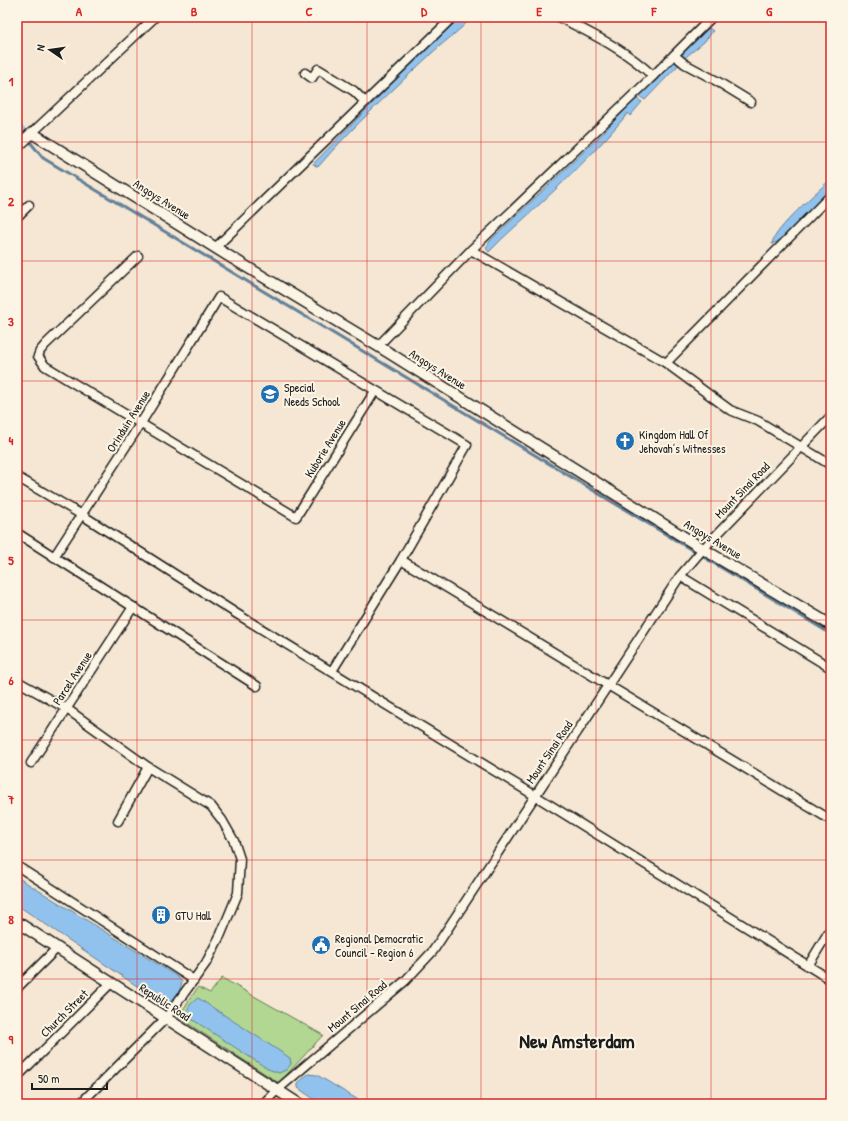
<svg xmlns="http://www.w3.org/2000/svg" width="848" height="1121" viewBox="0 0 848 1121" font-family="'Patrick Hand',sans-serif">
<style>
.green{fill:#b2d792;stroke:#677a57}
.water{fill:#91c2ed;stroke:#628099}
.lines{fill:none;stroke-linecap:round;stroke-linejoin:round}
.stream{stroke:#628099;stroke-width:3}
.canal{stroke:#91c2ed;stroke-width:10}
.minor-casing{stroke:#1c1c1c;stroke-width:11}
.tertiary-casing{stroke:#1c1c1c;stroke-width:13}
.minor{stroke:#fcf5e5;stroke-width:8}
.tertiary{stroke:#fcf5e5;stroke-width:10}
.grid{fill:none;stroke:#d62828;stroke-width:1;stroke-opacity:0.55}
.labels{text-anchor:middle;dominant-baseline:central;stroke-width:4;stroke-linejoin:round;paint-order:stroke}
.street-label{font-size:12px;fill:#1c1c1c;stroke:#fcf5e5}
.poi-label{font-size:12px;fill:#1c1c1c;stroke:#fcf5e5;text-anchor:start}
.town-label{font-size:20px;font-weight:bold;fill:#1c1c1c;stroke:#fcf5e5}
.neatline{fill:none;stroke:#d62828;stroke-width:1.5}
.grid-label{font-size:13px;text-anchor:middle;font-weight:bold;fill:#d62828}
</style>
<rect width="100%" height="100%" fill="#f5e7d3"/>
<filter id="ink" filterUnits="userSpaceOnUse"><feTurbulence type="fractalNoise" baseFrequency=".025" numOctaves="2"/><feDisplacementMap in="SourceGraphic" scale="8" xChannelSelector="R" yChannelSelector="G"/><feConvolveMatrix kernelMatrix="1 2 1 2 8 2 1 2 1" color-interpolation-filters="sRGB"/></filter>
<g filter="url(#ink)">
<path class="green" d="M222 978 323 1035 279 1083 178 1017 198 987 210 993Z"/>
<g class="water">
<path d="M460 17H472C461 30 446 40 433 52 394 89 353 126 318 167L313 164 404 71Z"/>
<path d="M709 28 713 31 704 42 687 56 645 100 639 96 691 43Z"/>
<path d="M636 98 642 102 630 116 628 113C601 146 571 175 540 204 523 220 505 235 489 252L486 248 490 241 598 138Z"/>
<path d="M831 179V190L779 241 772 244C772 231 820 189 831 179Z"/>
<path d="M17 877 178 977 182 982C179 994 176 1002 162 1003L17 905Z"/>
<path d="M198 998 290 1058 291 1064 286 1070 279 1073 268 1069 187 1016C187 1007 191 1003 198 998Z"/>
<path d="M308 1074 317 1075 365 1104H321L298 1088V1083Z"/>
</g>
<g class="lines">
<path class="stream" d="M22 132 43 158 831 634"/>
<path class="canal" d="M17 127 22 132"/>
<defs>
<g id="minor">
<path d="M559 17C592 34 626 50 653 76"/>
<path d="M674 55 685 64 715 80 751 102"/>
<path d="M305 73 312 78 318 69 354 91 365 102"/>
<path d="M32 133 155 17"/>
<path d="M17 217 29 205"/>
<path d="M216 247 453 17"/>
<path d="M471 250 666 363 730 410 758 421 831 465"/>
<path d="M138 256 46 344 40 351 38 356 45 366 296 517 375 391"/>
<path d="M378 346 471 250 648 81 712 17"/>
<path d="M666 363 831 195"/>
<path d="M17 477 82 515 237 614 534 795 831 980"/>
<path d="M17 533 257 686"/>
<path d="M54 557 141 423 219 297 467 445 401 560 332 671"/>
<path d="M401 560 831 820"/>
<path d="M680 576 831 668"/>
<path d="M17 681 67 709 148 767 211 806 222 820 234 841 240 859 238 893 221 934 206 963 166 1018 80 1104"/>
<path d="M31 763 133 607"/>
<path d="M118 821 148 767"/>
<path d="M17 866 194 980"/>
<path d="M808 966 831 928"/>
<path d="M17 988 57 948"/>
<path d="M17 1077 111 983"/>
<path d="M263 1104 277 1090 405 981 433 951 680 576 703 549 831 416"/>
</g>
<g id="tertiary">
<path d="M17 147 32 133 227 255 378 346 703 549 831 625"/>
<path d="M17 922 299 1104"/>
</g>
</defs>
<use href="#minor" class="minor-casing"/>
<use href="#tertiary" class="tertiary-casing"/>
<use href="#minor" class="minor"/>
<use href="#tertiary" class="tertiary"/>
</g>
</g>
<path class="grid" d="M137 17V1104M252 17V1104M367 17V1104M481 17V1104M596 17V1104M711 17V1104M17 142H831M17 261H831M17 381H831M17 501H831M17 620H831M17 740H831M17 860H831M17 979H831"/>
<defs>
<symbol id="school-disc" viewBox="-11 -11 22 22"><circle r="9.5" fill="#1f6fb2" stroke="#fcf5e5"/><path d="M0-5L7-2L0 1L-7-2ZM-4 1L0 2.5L4 1V4Q0 6-4 4Z" fill="#fff"/></symbol>
<symbol id="church-disc" viewBox="-11 -11 22 22"><circle r="9.5" fill="#1f6fb2" stroke="#fcf5e5"/><path d="M-1.2-6h2.4v3.5h3.3v2.4h-3.3V6h-2.4V-.1h-3.3v-2.4h3.3Z" fill="#fff"/></symbol>
<symbol id="building-disc" viewBox="-11 -11 22 22"><circle r="9.5" fill="#1f6fb2" stroke="#fcf5e5"/><path d="M-4-6H4V6H1V3H-1V6H-4ZM-2.5-4.3h1.7v1.8h-1.7ZM.8-4.3h1.7v1.8H.8ZM-2.5-1h1.7V.8h-1.7ZM.8-1h1.7V.8H.8Z" fill="#fff"/></symbol>
<symbol id="civic-disc" viewBox="-11 -11 22 22"><circle r="9.5" fill="#1f6fb2" stroke="#fcf5e5"/><path d="M-.6-6.5H3V-4.5H.6V-3L4-1V1h2V6H-6V1h2V-1L-.6-3ZM-1.2 2.5V6h2.4V2.5Z" fill="#fff"/></symbol>
</defs>
<g fill-rule="evenodd">
<use href="#school-disc" x="259" y="383" width="22" height="22"/>
<use href="#church-disc" x="614" y="430" width="22" height="22"/>
<use href="#building-disc" x="150" y="904" width="22" height="22"/>
<use href="#civic-disc" x="310" y="934" width="22" height="22"/>
</g>
<g class="labels">
<g class="street-label">
<text transform="translate(162 199) rotate(32)">Angoys Avenue</text>
<text transform="translate(438 369) rotate(32)">Angoys Avenue</text>
<text transform="translate(128 421) rotate(-58)">Orinduin Avenue</text>
<text transform="translate(325 448) rotate(-58)">Kuborie Avenue</text>
<text transform="translate(742 490) rotate(-46)">Mount Sinai Road</text>
<text transform="translate(713 539) rotate(31)">Angoys Avenue</text>
<text transform="translate(72 678) rotate(-57)">Parcel Avenue</text>
<text transform="translate(549 752) rotate(-56)">Mount Sinai Road</text>
<text transform="translate(165 1002) rotate(33)">Republic Road</text>
<text transform="translate(357 1006) rotate(-40)">Mount Sinai Road</text>
<text transform="translate(64 1013) rotate(-45)">Church Street</text>
</g>
<g class="poi-label">
<text x="284" y="387">Special<tspan x="284" dy="14">Needs School</tspan></text>
<text x="639" y="434">Kingdom Hall Of<tspan x="639" dy="14">Jehovah’s Witnesses</tspan></text>
<text x="175" y="915">GTU Hall</text>
<text x="335" y="938">Regional Democratic<tspan x="335" dy="14">Council - Region 6</tspan></text>
</g>
<g class="town-label">
<text x="577" y="1040">New Amsterdam</text>
</g>
</g>
<rect width="848" height="1121" fill="none" stroke="#fcf5e5" stroke-width="44"/>
<g transform="translate(50 50) rotate(283)" stroke="#fcf5e5" stroke-width="3" paint-order="stroke">
<path d="M0-3L7 15L0 10L-7 15Z" fill="#1c1c1c"/>
<text y="-6" font-size="11" font-weight="bold" text-anchor="middle" fill="#1c1c1c">N</text>
</g>
<path d="M32 1083v6h75v-6" fill="none" stroke="#1c1c1c" stroke-width="2"/>
<text x="38" y="1083" font-size="12" fill="#1c1c1c" stroke="#fcf5e5" stroke-width="3" paint-order="stroke">50 m</text>
<rect x="22" y="22" width="804" height="1077" class="neatline"/>
<g class="grid-label">
<text x="79" y="16">A</text>
<text x="194" y="16">B</text>
<text x="309" y="16">C</text>
<text x="424" y="16">D</text>
<text x="539" y="16">E</text>
<text x="654" y="16">F</text>
<text x="769" y="16">G</text>
<text x="11" y="86">1</text>
<text x="11" y="206">2</text>
<text x="11" y="326">3</text>
<text x="11" y="445">4</text>
<text x="11" y="565">5</text>
<text x="11" y="685">6</text>
<text x="11" y="804">7</text>
<text x="11" y="924">8</text>
<text x="11" y="1044">9</text>
</g>
</svg>
